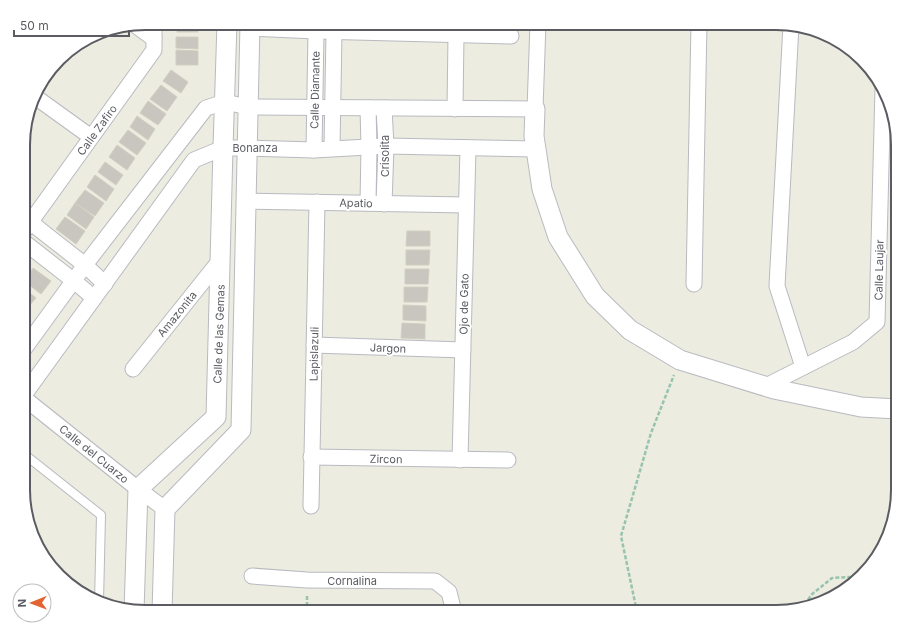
<svg xmlns="http://www.w3.org/2000/svg" width="921" height="635" viewBox="0 0 921 635" font-family="Inter,sans-serif">
<style>
.building{fill:#c8c6bf;stroke:#d1cfc0}
.lines{fill:none;stroke-linecap:round;stroke-linejoin:round}
.service-casing{stroke:#b9bac0;stroke-width:10}
.minor-casing{stroke:#b9bac0;stroke-width:17}
.tertiary-casing{stroke:#b9bac0;stroke-width:21}
.path{stroke:#98c3ae;stroke-width:2.5;stroke-dasharray:4 2;stroke-linecap:butt}
.service{stroke:#fff;stroke-width:8}
.minor{stroke:#fff;stroke-width:15}
.tertiary{stroke:#fff;stroke-width:19}
.labels{text-anchor:middle;dominant-baseline:central;stroke-width:4;stroke-linejoin:round;paint-order:stroke}
.street-label{font-size:11px;fill:#5a5c62;stroke:#fff}
.rim{fill:none;stroke:#5a5c62;stroke-width:2}
</style>
<rect width="100%" height="100%" fill="#ecece1"/>
<g class="building">
<rect x="177" y="23" width="21" height="9"/>
<path d="M176 37H198V49L176 48Z"/>
<path d="M176 50 198 51V65H176Z"/>
<path d="M171 70 188 82 181 93 163 81Z"/>
<path d="M161 85 177 97 167 111 150 99Z"/>
<path d="M148 101 166 114 158 125 140 113Z"/>
<path d="M137 116 155 129 148 140 130 127Z"/>
<path d="M128 130 146 143 137 155 119 142Z"/>
<path d="M117 145 135 158 127 170 109 157Z"/>
<path d="M105 162 123 175 116 185 98 172Z"/>
<path d="M95 175 114 189 106 201 87 187Z"/>
<path d="M85 190 104 203 95 216 75 203Z"/>
<path d="M75 203 94 217 86 229 67 215Z"/>
<path d="M65 217 85 231 76 244 56 229Z"/>
<path d="M407 231H430V246H406Z"/>
<path d="M406 250H430L429 265H406Z"/>
<path d="M33 268 51 281 41 294 24 281Z"/>
<path d="M405 269H429L428 284H405Z"/>
<path d="M404 287H428L427 302H404Z"/>
<path d="M24 288 36 298 28 307 24 304Z"/>
<path d="M403 305 426 306V321L403 320Z"/>
<path d="M402 323 425 324V339L401 338Z"/>
</g>
<g class="lines">
<defs>
<path id="service" d="M24 454 101 515 99 602"/>
<g id="minor">
<path d="M135 25 154 39"/>
<path d="M791 25 777 286 803 367"/>
<path d="M250 28 316 31 511 36"/>
<path d="M34 96 91 137"/>
<path d="M455 109 456 35"/>
<path d="M332 148 334 32"/>
<path d="M314 150 316 31"/>
<path d="M246 201 466 205"/>
<path d="M368 203 369 147 368 108"/>
<path d="M384 204 386 146 384 108"/>
<path d="M24 221 31 222 39 229 85 265 105 284"/>
<path d="M24 231 154 50V23"/>
<path d="M24 242 74 281 94 298"/>
<path d="M694 284 699 23"/>
<path d="M314 345 463 350"/>
<path d="M24 349 85 265 206 108 225 102 248 107 535 109 538 23"/>
<path d="M133 369 221 259"/>
<path d="M766 386 853 342 877 322 883 88"/>
<path d="M24 395 194 160 223 148H247L314 150 386 146 536 149"/>
<path d="M24 398 138 489 165 509"/>
<path d="M311 457 508 460"/>
<path d="M460 460 468 148"/>
<path d="M311 506 317 202"/>
<path d="M252 576 307 580 435 581 449 592 454 612"/>
</g>
<g id="tertiary">
<path d="M535 109 534 136 542 189 558 237 595 296 630 330 680 360 774 389 861 407 898 409"/>
<path d="M134 611 138 489 216 417 223 148 227 23"/>
<path d="M162 612 165 509 241 430 250 23"/>
</g>
</defs>
<use href="#service" class="service-casing"/>
<use href="#minor" class="minor-casing"/>
<use href="#tertiary" class="tertiary-casing"/>
<g class="path">
<path d="M805 605 811 595 832 578 849 577 851 582"/>
<path d="M307 612V595"/>
<path d="M637 612 621 536 651 433 674 375"/>
</g>
<use href="#service" class="service"/>
<use href="#minor" class="minor"/>
<use href="#tertiary" class="tertiary"/>
</g>
<g class="labels">
<g class="street-label">
<text transform="translate(315 90) rotate(-89)">Calle Diamante</text>
<text transform="translate(97 130) rotate(-54)">Calle Zafiro</text>
<text x="255" y="148">Bonanza</text>
<text transform="translate(385 156) rotate(-90)">Crisolita</text>
<text transform="translate(356 203) rotate(1)">Apatio</text>
<text transform="translate(879 270) rotate(-89)">Calle Laujar</text>
<text transform="translate(464 304) rotate(-89)">Ojo de Gato</text>
<text transform="translate(177 314) rotate(-51)">Amazonita</text>
<text transform="translate(219 334) rotate(-88)">Calle de las Gemas</text>
<text transform="translate(388 348) rotate(2)">Jargon</text>
<text transform="translate(314 354) rotate(-89)">Lapislazuli</text>
<text transform="translate(94 454) rotate(39)">Calle del Cuarzo</text>
<text transform="translate(386 459) rotate(1)">Zircon</text>
<text x="352" y="581">Cornalina</text>
</g>
</g>
<path d="M0 0H921V635H0ZM145 30H776A115 115 0 0 1 891 145V490A115 115 0 0 1 776 605H145A115 115 0 0 1 30 490V145A115 115 0 0 1 145 30Z" fill="#fff" fill-rule="evenodd"/>
<path class="rim" d="M145 30H776A115 115 0 0 1 891 145V490A115 115 0 0 1 776 605H145A115 115 0 0 1 30 490V145A115 115 0 0 1 145 30Z"/>
<g transform="translate(32 603) rotate(269)"><circle r="19" fill="#ffffff" stroke="#bdbec0"/>
<path d="M0-3L7 15L0 10L-7 15Z" fill="#e16432"/>
<text y="-6" font-size="11" font-weight="bold" text-anchor="middle" fill="#5a5c62">N</text>
</g>
<path d="M14 30v6h115v-6" fill="none" stroke="#5a5c62" stroke-width="2"/>
<text x="20" y="30" font-size="12" fill="#5a5c62" stroke="#ffffff" stroke-width="3" paint-order="stroke">50 m</text>
</svg>
